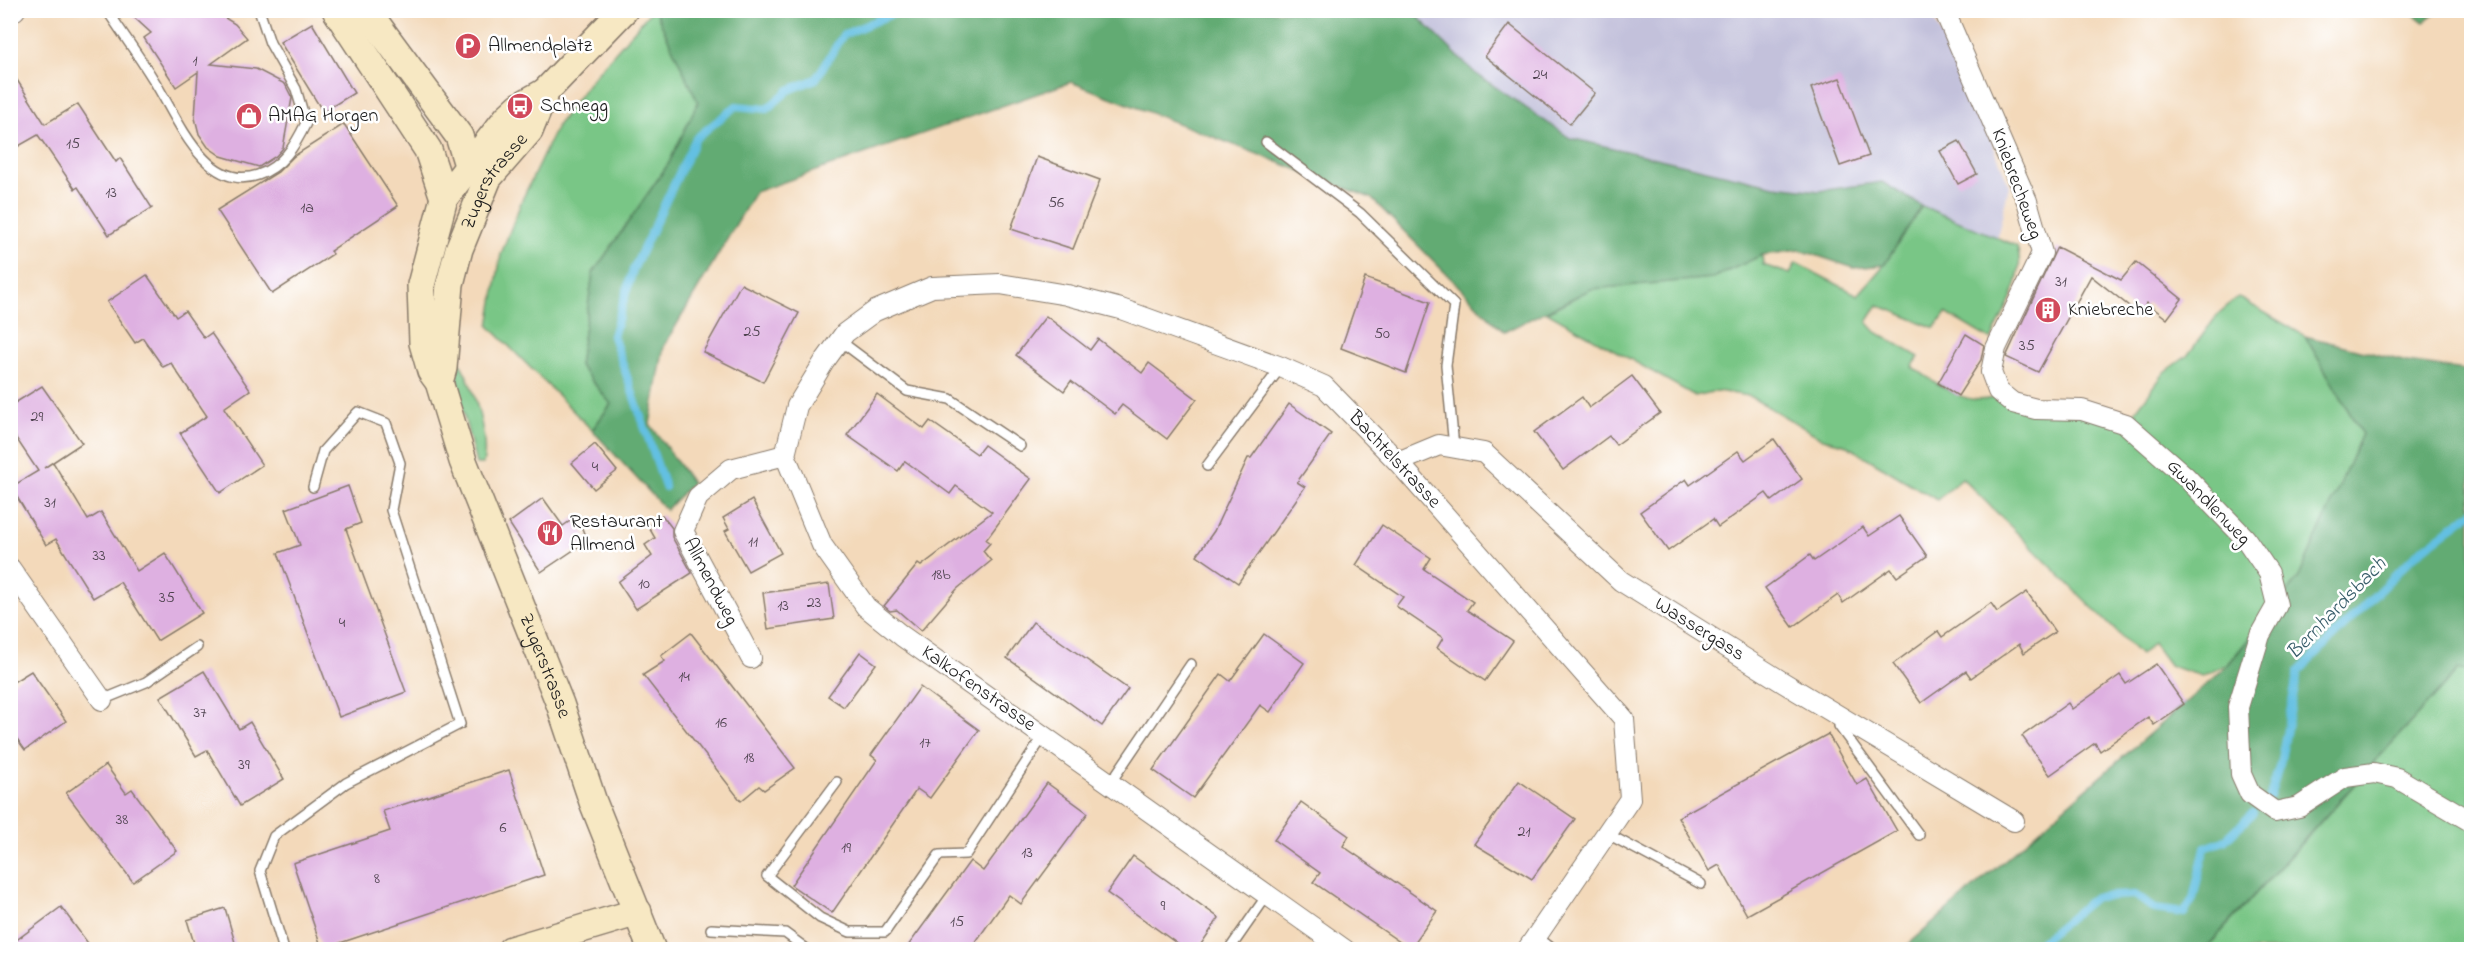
<svg xmlns="http://www.w3.org/2000/svg" width="2482" height="960" viewBox="0 0 2482 960" font-family="'Indie Flower',sans-serif">
<style>
.industrial{fill:#c3c1db}
.green{fill:#79c686;stroke:#4a7151;stroke-width:1.5}
.forest{fill:#62ab73;stroke:#3f6448;stroke-width:1.5}
.lines{fill:none;stroke-linecap:round;stroke-linejoin:round}
.stream{stroke:#64c0e2;stroke-width:8}
.building{fill:#deb0e1}
.lane-casing{stroke:#887a6b;stroke-width:12}
.street-casing{stroke:#887a6b;stroke-width:22}
.secondary-casing{stroke:#887a6b;stroke-width:30}
.lane{stroke:#fff;stroke-width:9}
.street{stroke:#fff;stroke-width:20}
.secondary{stroke:#f7e8c3;stroke-width:27}
.labels{text-anchor:middle;dominant-baseline:central;stroke-width:5;stroke-linejoin:round;paint-order:stroke}
.number-label{font-size:16px;fill:#4c414d}
.poi-label{font-size:20px;fill:#1c1c1c;stroke:#fff;text-anchor:start}
.street-label{font-size:20px;fill:#1c1c1c;stroke:#fff}
.water-label{font-size:21px;font-style:italic;fill:#395e6b;stroke:#fff}
</style>
<rect width="100%" height="100%" fill="#fff"/>
<filter id="ink" filterUnits="userSpaceOnUse"><feTurbulence type="fractalNoise" baseFrequency=".0167" numOctaves="2"/><feDisplacementMap in="SourceGraphic" scale="12" xChannelSelector="R" yChannelSelector="G"/><feConvolveMatrix kernelMatrix="1 2 1 2 8 2 1 2 1" color-interpolation-filters="sRGB"/></filter>
<filter id="wash" filterUnits="userSpaceOnUse"><feTurbulence type="fractalNoise" baseFrequency=".008" numOctaves="4" result="noise"/><feDisplacementMap in="SourceGraphic" scale="24" xChannelSelector="R" yChannelSelector="G"/><feGaussianBlur stdDeviation="1.35" result="paint"/><feColorMatrix in="noise" values="0 0 0 0 0 0 0 0 0 0 0 0 0 0 0 0 0 1.4 0 .05"/><feComposite in="paint" operator="in"/></filter>
<g filter="url(#wash)">
<rect width="100%" height="100%" fill="#f3d9ba"/>
<path class="industrial" d="M1412 11H1930L1987 129 2009 186 1997 238 1922 206 1882 182 1819 191 1775 186 1570 138 1475 73Z"/>
<g class="green">
<path d="M651 11H655L698 102 669 163 593 273 579 365 611 404 592 430 489 326 501 254 522 200 557 126 589 82Z"/>
<path d="M1922 206 2017 246C2027 279 2004 310 1991 340L1946 313 1935 328 1878 305 1867 322 1876 332 1919 357 1912 367C1935 381 1963 407 1992 398L2126 424 2165 372 2187 356 2219 313 2238 297 2305 336 2362 434 2300 577 2227 665 2202 676 2170 666 2153 643 2140 655 1962 478 1937 500 1844 444 1823 439 1749 396 1717 391 1695 396 1547 312 1591 289 1713 278 1762 255 1763 265 1790 274 1796 263 1858 295 1884 265Z"/>
<path d="M457 359C473 381 489 438 483 464H476L459 396Z"/>
<path d="M2458 670 2471 671V949L2205 950Z"/>
</g>
<g class="forest">
<path d="M655 11H1412L1475 73 1570 138 1775 186 1819 191 1882 182 1922 206 1884 265 1854 268 1800 250 1762 255 1713 278 1591 289 1504 332 1371 198 1071 82 755 192 664 346 650 424 692 483 666 510 592 430 611 404 579 365 593 273 669 163 698 102Z"/>
<path d="M2409 11H2439L2424 22Z"/>
<path d="M2305 336 2407 362 2471 371V671L2458 670 2205 949 1902 950 2227 666 2299 577 2362 434Z"/>
</g>
<g class="lines">
<g class="stream">
<path d="M665 487 613 336 633 270 696 138 736 106 767 109 789 90 816 79 843 35 901 10"/>
<path d="M2270 796 2280 764 2298 672 2415 555 2472 512"/>
<path d="M2031 950 2095 897 2135 895 2154 909 2184 913 2193 899 2205 848 2224 841 2253 813"/>
</g>
</g>
<g id="blocks">
<g class="building">
<path d="M126 10H171L174 14 203 10 217 13 235 24 247 38 211 64 256 69 285 84 292 98 283 148 276 156 259 167 221 156 208 147 199 134 195 118 198 72 176 87 144 38 151 33Z"/>
<path d="M312 23 354 93 323 112 280 42Z"/>
<path d="M1509 24 1595 93 1570 124 1485 56Z"/>
<path d="M10 69 45 124 78 104 116 162 120 158 152 208 109 235 78 187 75 189 38 135 10 151Z"/>
<path d="M1840 78 1869 156 1840 166 1811 88Z"/>
<path d="M344 124 398 206 330 251 333 254 272 294 217 210 278 172 294 156Z"/>
<path d="M1959 141 1977 174 1958 184 1940 151Z"/>
<path d="M1037 157 1100 180 1073 249 1011 229Z"/>
<path d="M2057 247 2121 280 2136 262 2182 299 2167 319 2147 303 2139 314 2091 276 2038 372 2006 357Z"/>
<path d="M147 275 176 317 185 311 204 338 211 333 250 390 224 408 262 465 220 493 180 433 207 416 171 363 163 367 143 338 135 343 107 302Z"/>
<path d="M1365 278 1430 302 1406 373 1341 348Z"/>
<path d="M741 284 799 313 763 382 703 352Z"/>
<path d="M1046 316 1090 350 1098 339 1142 373 1149 363 1197 399 1167 439 1122 405 1115 414 1071 381 1064 391 1016 355Z"/>
<path d="M1966 334 1984 345 1981 360 1958 396 1938 383Z"/>
<path d="M1632 376 1660 413 1616 445 1609 436 1563 470 1534 432 1582 397 1589 408Z"/>
<path d="M42 386 82 443 44 468 53 462 88 520 101 512 137 571 165 553 202 613 157 641 120 582 93 598 56 539 46 545 11 487 38 471 10 429V406Z"/>
<path d="M877 394 924 429 930 421 977 454 984 445 1031 479 986 540 990 543 983 551 991 561 957 589 921 631 897 610 890 611 884 606 918 564 921 566 992 512 956 486 950 494 905 461 898 471 847 435Z"/>
<path d="M1289 404 1331 434 1297 482 1305 487 1238 583 1197 555 1214 531 1248 458H1251Z"/>
<path d="M1774 439 1802 479 1772 501 1766 493 1718 527 1713 519 1668 551 1640 512 1686 479 1690 485 1738 451 1745 460Z"/>
<path d="M595 444 617 471 594 489 572 463Z"/>
<path d="M348 486 361 523 346 529 406 692 339 717 278 553 300 545 286 509Z"/>
<path d="M543 498 563 526 577 516 587 541 541 572 509 523Z"/>
<path d="M752 500 781 553 748 571 725 531 729 529 723 518Z"/>
<path d="M662 515 672 528V537L692 573 636 609 618 582 652 556 645 545 655 538 648 526Z"/>
<path d="M1899 516 1927 556 1897 577 1891 569 1843 603 1838 595 1793 627 1765 588 1810 555 1814 561 1863 527 1869 536Z"/>
<path d="M1382 525 1431 558 1424 569 1473 602 1467 610 1513 641 1485 681 1437 648 1443 638 1396 606 1403 597 1356 565Z"/>
<path d="M829 584 834 619 768 629 763 593Z"/>
<path d="M2027 592 2055 632 2024 653 2019 644 1971 678 1966 671 1921 703 1893 664 1938 631 1942 637 1991 603 1997 612Z"/>
<path d="M1033 622 1128 689 1102 726 1007 658Z"/>
<path d="M691 633 795 768 764 790 759 786 741 801 643 675 665 661 661 656Z"/>
<path d="M1264 634 1304 663 1270 712 1260 705 1193 798 1153 770 1221 674 1230 681Z"/>
<path d="M860 652 876 664 844 707 828 696Z"/>
<path d="M2156 664 2184 704 2154 725 2148 717 2100 751 2095 743 2050 775 2022 736 2068 703 2072 709 2120 675 2126 684Z"/>
<path d="M31 671 66 721 25 750 10 729V684Z"/>
<path d="M204 671 239 729 250 722 284 779 240 806 207 750 196 756 160 697Z"/>
<path d="M920 687 979 730 930 798 917 789 832 913 791 885 877 760 871 755Z"/>
<path d="M1828 734 1857 785 1867 779 1897 831 1747 915 1719 865 1709 871 1678 817Z"/>
<path d="M106 765 126 793 132 789 177 851 133 882 66 793Z"/>
<path d="M509 770 544 875 322 949 293 863 390 831 383 811Z"/>
<path d="M1519 781 1575 819 1532 879 1474 844Z"/>
<path d="M1047 783 1088 813 1021 904 1009 895 970 950H905L970 861 983 871Z"/>
<path d="M1301 802 1349 836 1343 846 1437 911 1410 949 1313 882 1320 873 1274 840Z"/>
<path d="M1133 856 1219 918 1197 950H1186L1107 893Z"/>
<path d="M61 907 93 950H10V945Z"/>
<path d="M225 908 236 946 226 950H196L187 920Z"/>
</g>
</g>
</g>
<g filter="url(#ink)">
<use href="#blocks" fill-opacity="0" stroke="#887a6b" stroke-width="1.5"/>
<g class="lines">
<defs>
<g id="lane">
<path d="M107 10C122 33 139 56 153 79 176 114 204 193 258 175 282 167 295 146 306 123L296 89 270 43 259 10"/>
<path d="M1266 142 1360 213 1454 305 1446 365 1454 447"/>
<path d="M839 340 907 391 950 399 1020 446"/>
<path d="M1207 466 1281 367"/>
<path d="M102 700 146 682 197 647"/>
<path d="M1841 718 1839 726 1919 835"/>
<path d="M837 782 767 876 820 918 850 932H885L939 855 966 854 1044 735"/>
<path d="M1111 782 1191 664"/>
<path d="M1606 833 1701 884"/>
<path d="M711 929 785 933 808 950"/>
<path d="M1536 936 1554 950"/>
<path d="M284 950 260 871 274 836 346 783 460 724 391 510 400 463 386 423 358 412 323 451 313 487"/>
<path d="M1229 950 1268 894"/>
</g>
<g id="street">
<path d="M1944 10 2027 201 2042 253 1996 348 1991 372 1998 391 2013 403 2036 409 2082 410 2126 424 2185 476 2245 538 2269 573 2277 605 2260 635 2238 707 2241 774 2250 794 2275 812 2299 807 2345 777 2374 773 2397 778 2472 822"/>
<path d="M10 14 15 10"/>
<path d="M1398 462 1439 445 1484 453 1621 581 1784 683 2014 821"/>
<path d="M10 568 102 700"/>
<path d="M751 658 683 531 698 497 731 469 785 455"/>
<path d="M1345 950 902 636 866 607 822 545 785 455 797 406 824 362 845 333 875 311 932 287 1000 284 1067 295 1121 309 1281 367 1324 386 1398 462 1624 719 1630 799 1527 950"/>
</g>
<g id="secondary">
<path d="M336 10 428 150 444 198"/>
<path d="M366 10 459 136 468 165"/>
<path id="s1" d="M624 10 545 92 520 106 507 118 444 198 421 285 423 343 431 371 439 382 463 461 560 704 593 802 652 950"/>
<path id="s2" d="M439 382 443 368 450 284 459 249 488 178 529 131 545 92"/>
<path d="M511 950 638 912"/>
</g>
</defs>
<use href="#lane" class="lane-casing"/>
<use href="#street" class="street-casing"/>
<use href="#secondary" class="secondary-casing"/>
<use href="#lane" class="lane"/>
<use href="#street" class="street"/>
<use href="#secondary" class="secondary"/>
</g>
</g>
<defs>
<symbol id="parking-disc" viewBox="-11 -11 22 22"><circle r="9.5" fill="#d1495b" stroke="#fff"/><path d="M-3.5-5.5H1a3.5 3.5 0 0 1 0 7H-1V5.5H-3.5ZM-1-3.4V-.6H.8a1.4 1.4 0 0 0 0-2.8Z" fill="#fff"/></symbol>
<symbol id="bus-disc" viewBox="-11 -11 22 22"><circle r="9.5" fill="#d1495b" stroke="#fff"/><path d="M-5-6H5V4H4V6H2V4H-2V6H-4V4H-5ZM-3.5-4V0h7V-4ZM-3.5 1.2v1.5H-2V1.2ZM2 1.2v1.5H3.5V1.2Z" fill="#fff"/></symbol>
<symbol id="shop-disc" viewBox="-11 -11 22 22"><circle r="9.5" fill="#d1495b" stroke="#fff"/><path d="M-5-2.5h2.3a2.7 3.5 0 0 1 5.4 0H5L5.5 6h-11ZM-1.5-2.5h3a1.5 2.3 0 0 0-3 0Z" fill="#fff"/></symbol>
<symbol id="building-disc" viewBox="-11 -11 22 22"><circle r="9.5" fill="#d1495b" stroke="#fff"/><path d="M-4-6H4V6H1V3H-1V6H-4ZM-2.5-4.3h1.7v1.8h-1.7ZM.8-4.3h1.7v1.8H.8ZM-2.5-1h1.7V.8h-1.7ZM.8-1h1.7V.8H.8Z" fill="#fff"/></symbol>
<symbol id="restaurant-disc" viewBox="-11 -11 22 22"><circle r="9.5" fill="#d1495b" stroke="#fff"/><path d="M-5-6h1v4h1v-4h1v4h1v-4h1v5L-1.5 .5V6h-2V.5L-5-1ZM5-6V6H3V1.5H1.5Q1.5-4 5-6Z" fill="#fff"/></symbol>
</defs>
<g fill-rule="evenodd">
<use href="#parking-disc" x="453" y="31" width="30" height="30"/>
<use href="#bus-disc" x="505" y="91" width="30" height="30"/>
<use href="#shop-disc" x="234" y="101" width="30" height="30"/>
<use href="#building-disc" x="2033" y="295" width="30" height="30"/>
<use href="#restaurant-disc" x="535" y="518" width="30" height="30"/>
</g>
<g class="labels">
<g class="number-label">
<text x="195" y="61">1</text>
<text x="1540" y="75">24</text>
<text x="73" y="144">15</text>
<text x="111" y="193">13</text>
<text x="1056" y="203">56</text>
<text x="307" y="208">1a</text>
<text x="2061" y="282">31</text>
<text x="752" y="332">25</text>
<text x="1382" y="334">50</text>
<text x="2027" y="346">35</text>
<text x="37" y="417">29</text>
<text x="595" y="467">4</text>
<text x="50" y="503">31</text>
<text x="753" y="542">11</text>
<text x="99" y="556">33</text>
<text x="941" y="575">18b</text>
<text x="644" y="584">10</text>
<text x="167" y="598">35</text>
<text x="814" y="603">23</text>
<text x="783" y="606">13</text>
<text x="342" y="623">4</text>
<text x="684" y="677">14</text>
<text x="200" y="713">37</text>
<text x="721" y="723">16</text>
<text x="925" y="743">17</text>
<text x="749" y="758">18</text>
<text x="244" y="765">39</text>
<text x="122" y="820">38</text>
<text x="503" y="828">6</text>
<text x="1524" y="832">21</text>
<text x="846" y="848">19</text>
<text x="1027" y="853">13</text>
<text x="377" y="879">8</text>
<text x="1163" y="906">9</text>
<text x="957" y="922">15</text>
</g>
<g class="poi-label">
<text x="488" y="46">Allmendplatz</text>
<text x="540" y="106">Schnegg</text>
<text x="268" y="116">AMAG Horgen</text>
<text x="2068" y="310">Kniebreche</text>
<text x="570" y="522">Restaurant<tspan x="570" dy="23">Allmend</tspan></text>
</g>
<g class="street-label">
<text stroke="none"><textPath href="#s2" startOffset="212">Zugerstrasse</textPath></text>
<text transform="translate(2016 184) rotate(70)">Kniebrecheweg</text>
<text transform="translate(1394 460) rotate(47)">Bachtelstrasse</text>
<text transform="translate(2208 503) rotate(46)">Gwandlenweg</text>
<text transform="translate(710 582) rotate(62)">Allmendweg</text>
<text transform="translate(1699 630) rotate(32)">Wassergass</text>
<text stroke="none"><textPath href="#s1" startOffset="756">Zugerstrasse</textPath></text>
<text transform="translate(978 689) rotate(35)">Kalkofenstrasse</text>
</g>
<g class="water-label">
<text transform="translate(2337 609) rotate(-46)">Bernhardsbach</text>
</g>
</g>
<rect width="2482" height="960" fill="none" stroke="#fff" stroke-width="36"/>
</svg>
